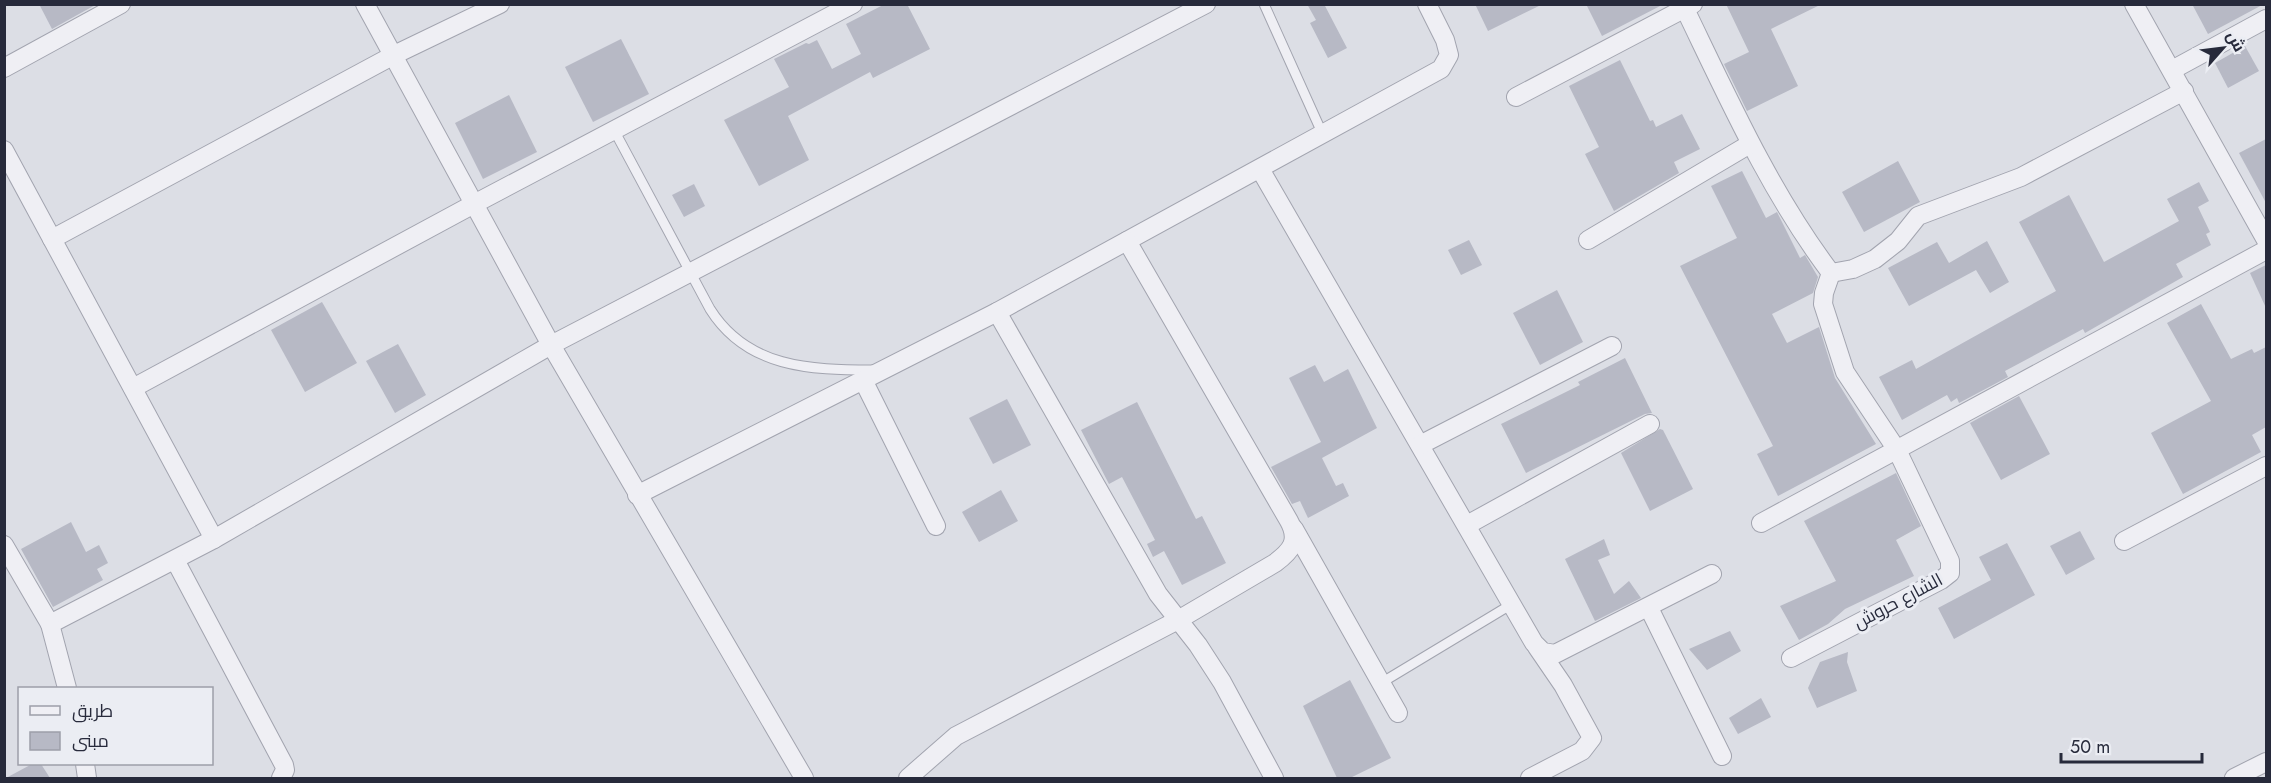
<svg xmlns="http://www.w3.org/2000/svg" width="2271" height="783" viewBox="0 0 2271 783" font-family="Jost,Cairo,sans-serif">
<style>
.building{fill:#b7b9c5}
.lines{fill:none;stroke-linecap:round;stroke-linejoin:round}
.service-casing{stroke:#a2a4af;stroke-width:11}
.minor-casing{stroke:#a2a4af;stroke-width:20}
.service{stroke:#efeff4;stroke-width:9}
.minor{stroke:#efeff4;stroke-width:18}
.labels{text-anchor:middle;dominant-baseline:central;stroke-width:6;stroke-linejoin:round;paint-order:stroke}
.street-label{font-size:18px;fill:#272a3b;stroke:#ebedf3}
</style>
<rect width="100%" height="100%" fill="#dcdee5"/>
<g class="building">
<path d="M39 4H97L52 29Z"/>
<path d="M885 4H907L930 49 873 78 870 72 788 116 809 160 759 186 724 120 789 87 774 59 806 43 809 44 817 40 832 69 861 54 846 24Z"/>
<path d="M1307 4H1324L1347 48 1328 58 1310 23 1316 20Z"/>
<path d="M1475 4H1543L1488 31Z"/>
<path d="M1586 4H1664L1602 36Z"/>
<path d="M1726 4H1822L1771 29 1798 86 1747 111 1724 64 1749 52Z"/>
<path d="M2192 4H2264L2208 34Z"/>
<path d="M621 39 649 94 593 122 565 67Z"/>
<path d="M2245 46 2259 71 2228 88 2215 63Z"/>
<path d="M1620 60 1650 121 1653 120 1656 127 1682 114 1700 149 1674 162 1679 173 1614 211 1585 154 1599 147 1569 86Z"/>
<path d="M509 95 537 152 483 179 455 123Z"/>
<path d="M2266 139V203L2239 153Z"/>
<path d="M1898 161 1920 202 1864 232 1842 192Z"/>
<path d="M1742 171 1766 218 1777 212 1800 258 1805 255 1818 277 1813 293 1772 314 1787 343 1819 327 1835 378 1876 444 1778 496 1757 454 1773 446 1680 266 1737 238 1711 186Z"/>
<path d="M2199 182 2209 201 2198 207 2210 232 2206 234 2211 245 2176 264 2183 277 2085 333 2083 329 2005 371 2008 377 1959 403 1957 398 1951 402 1947 395 1902 420 1879 377 1912 360 1916 369 2056 291 2019 222 2069 195 2104 262 2179 221 2167 199Z"/>
<path d="M694 184 705 206 684 217 672 195Z"/>
<path d="M1469 240 1482 265 1461 275 1448 250Z"/>
<path d="M1987 241 2009 282 1990 293 1976 270 1909 306 1888 268 1937 242 1949 263Z"/>
<path d="M2266 265V308L2250 273Z"/>
<path d="M1557 290 1583 342 1540 365 1513 313Z"/>
<path d="M322 302 357 363 305 392 271 330Z"/>
<path d="M2201 304 2231 359 2252 349 2254 353 2266 347V427L2252 435 2261 452 2183 494 2151 433 2211 401 2167 323Z"/>
<path d="M398 344 426 395 395 413 366 361Z"/>
<path d="M1625 358 1652 413 1645 414 1526 473 1501 424 1580 385 1578 382Z"/>
<path d="M1315 365 1324 382 1348 369 1377 428 1322 458 1336 486 1343 483 1349 496 1308 518 1300 501 1292 504 1271 467 1321 442 1289 378Z"/>
<path d="M2019 396 2050 454 2001 480 1970 423Z"/>
<path d="M1007 399 1031 445 993 464 969 418Z"/>
<path d="M1137 402 1196 519 1202 516 1226 563 1182 585 1164 551 1153 557 1147 544 1155 540 1122 477 1109 484 1081 430Z"/>
<path d="M1660 429 1663 430 1693 489 1650 511 1621 453Z"/>
<path d="M1896 473 1921 526 1896 540 1914 576 1845 609 1828 624 1799 640 1780 606 1836 581 1804 521Z"/>
<path d="M1001 490 1018 521 979 542 962 512Z"/>
<path d="M71 522 86 552 99 545 108 563 97 569 103 580 53 607 21 549Z"/>
<path d="M2080 531 2095 559 2066 575 2050 546Z"/>
<path d="M1604 539 1610 555 1598 560 1614 594 1629 581 1641 598 1595 621 1565 559Z"/>
<path d="M2007 543 2035 595 1954 639 1938 608 1991 580 1979 557Z"/>
<path d="M1730 631 1741 651 1707 670 1689 649Z"/>
<path d="M1848 652 1847 662 1857 691 1817 708 1808 688 1820 662Z"/>
<path d="M1350 680 1391 758 1350 778H1337L1303 706Z"/>
<path d="M1761 698 1771 717 1738 734 1729 718Z"/>
<path d="M32 764H41L50 778H6Z"/>
</g>
<g class="lines">
<defs>
<g id="service">
<path d="M1264 4 1323 135"/>
<path d="M614 130 710 309C747 368 810 370 873 370"/>
<path d="M1381 683 1512 604"/>
</g>
<g id="minor">
<path d="M365 4 551 345 804 778"/>
<path d="M2134 4 2266 240"/>
<path d="M1685 9C1729 100 1770 192 1831 273L1853 269 1875 259 1898 241 1918 216 2021 177 2184 91"/>
<path d="M4 68 121 4"/>
<path d="M2172 70 2266 19"/>
<path d="M1516 97 1693 4"/>
<path d="M4 150 214 539"/>
<path d="M1260 169 1534 643 1543 652 1555 654 1712 574"/>
<path d="M52 239 394 55 500 4"/>
<path d="M1588 240 1750 144"/>
<path d="M997 312 1158 594 1198 645 1222 682 1274 778"/>
<path d="M863 380 936 526"/>
<path d="M133 388 474 204 853 4"/>
<path d="M1420 445 1612 346"/>
<path d="M637 495 997 312 1441 69 1449 55 1445 40 1427 4"/>
<path d="M1761 523 2266 250"/>
<path d="M1467 525 1650 424"/>
<path d="M1294 529 1398 713"/>
<path d="M2124 541 2266 466"/>
<path d="M4 545 50 624 214 539 551 345 1206 4"/>
<path d="M175 560 284 765 285 770 281 778"/>
<path d="M1649 608 1722 756"/>
<path d="M50 624 67 688"/>
<path d="M1791 658 1941 580 1950 573V561L1897 450 1845 372 1823 304 1824 293 1831 273"/>
<path d="M85 764 87 778"/>
<path d="M908 778 956 736 1178 620 1275 563C1291 551 1300 541 1289 521L1127 241"/>
<path d="M1530 778 1582 751 1592 738 1563 685 1537 647"/>
<path d="M2234 778 2266 762"/>
</g>
</defs>
<use href="#service" class="service-casing"/>
<use href="#minor" class="minor-casing"/>
<use href="#service" class="service"/>
<use href="#minor" class="minor"/>
</g>
<g class="labels">
<g class="street-label">
<text transform="translate(1898 601) rotate(-28)">الشارع حروش</text>
</g>
</g>
<rect width="2271" height="783" fill="none" stroke="#272a3b" stroke-width="12"/>
<rect x="18" y="687" width="195" height="78" fill="#ebedf3" stroke="#9d9fa9" stroke-width="1.5"/>
<rect x="30" y="706" width="30" height="9" fill="#efeff4" stroke="#9d9fa9" stroke-width="1.5"/>
<text x="72" y="717" font-size="18" fill="#272a3b">طريق</text>
<rect x="30" y="732" width="30" height="18" fill="#b7b9c5" stroke="#9d9fa9" stroke-width="1.5"/>
<text x="72" y="747" font-size="18" fill="#272a3b">مبنى</text>
<g transform="translate(2223 48) rotate(62)" stroke="#ebedf3" stroke-width="4.5" paint-order="stroke">
<path d="M0-4.5L10 22L0 15L-10 22Z" fill="#272a3b"/>
<text y="-9" font-size="16" font-weight="bold" text-anchor="middle" fill="#272a3b">ش</text>
</g>
<path d="M2061 753v9h141v-9" fill="none" stroke="#272a3b" stroke-width="3"/>
<text x="2070" y="753" font-size="18" fill="#272a3b" stroke="#ebedf3" stroke-width="4.5" paint-order="stroke">50 m</text>
</svg>
